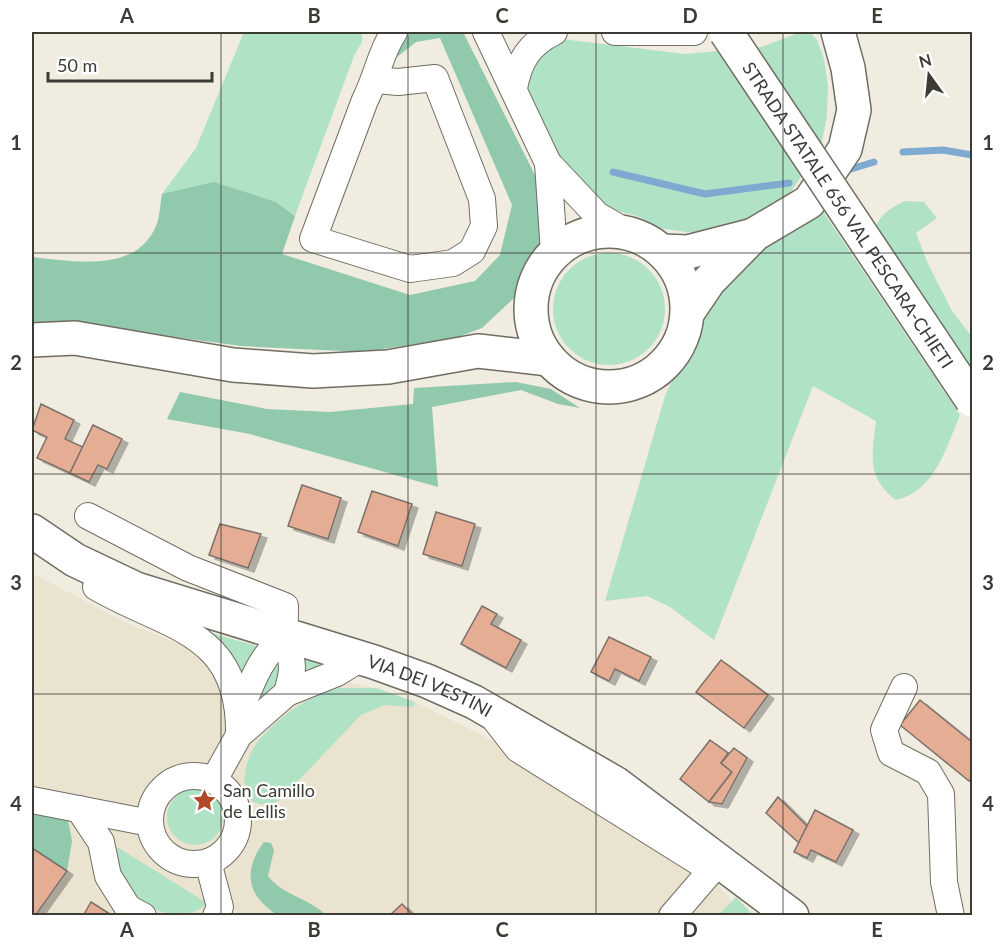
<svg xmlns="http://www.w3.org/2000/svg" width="1004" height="947" viewBox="0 0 1004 947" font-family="Lato,sans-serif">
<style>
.built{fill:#e9e3cf}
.green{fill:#b0e2c6}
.forest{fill:#90c9ab}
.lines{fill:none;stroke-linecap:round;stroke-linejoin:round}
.stream{stroke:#7ea9d0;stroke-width:7}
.building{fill:#e4ad94;stroke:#7c706b;stroke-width:1.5;filter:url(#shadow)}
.minor-casing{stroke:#716d62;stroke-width:28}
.major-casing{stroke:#716d62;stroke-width:36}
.highway-casing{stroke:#716d62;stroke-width:36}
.minor{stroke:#fff;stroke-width:26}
.major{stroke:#fff;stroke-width:33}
.highway{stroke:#fff;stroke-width:33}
.highway-bridge-casing{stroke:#716d62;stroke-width:36;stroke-linecap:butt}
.highway-bridge{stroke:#fff;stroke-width:33}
.grid{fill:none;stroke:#3c3b36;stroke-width:1.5;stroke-opacity:0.55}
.labels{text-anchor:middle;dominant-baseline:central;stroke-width:4.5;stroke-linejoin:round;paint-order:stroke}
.street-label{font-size:18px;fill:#3c3b36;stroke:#fff}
.poi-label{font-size:18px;fill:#3c3b36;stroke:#fff;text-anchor:start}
.neatline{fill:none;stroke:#3c3b36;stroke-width:2}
.grid-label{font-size:20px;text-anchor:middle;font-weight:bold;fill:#3c3b36}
</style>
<defs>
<filter id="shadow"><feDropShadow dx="6" dy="4" stdDeviation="0" flood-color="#0004"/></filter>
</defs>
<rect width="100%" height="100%" fill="#f0ece0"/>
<path class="built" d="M32 573 125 622 186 647 376 688 415 702 605 797 725 875 719 886 731 901 718 916 32 915Z"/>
<g class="green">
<path d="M244 32H362V42L354 56 295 216 276 202 162 194 196 148Z"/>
<path d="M801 32H810L817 40 824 59 828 86 827 116 821 147 790 193 770 207 731 227 707 235 658 228 640 217 603 207 552 149 524 80 526 63 562 39 685 54 761 47Z"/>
<path d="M905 201 924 202 937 218 916 233 928 264 952 311 972 337V376L875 228C882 213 890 208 905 201Z"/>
<path d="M822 210 960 415C946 448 935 491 896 500 866 477 872 455 876 421L813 386 714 640 670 607 647 596 605 601 665 396 705 308 770 242Z"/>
<circle cx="609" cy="309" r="56"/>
<path d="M204 631 260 647 243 692C236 665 229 646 204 631Z"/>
<path d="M279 652 284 678 253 712Z"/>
<path d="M302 657 338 667 300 681Z"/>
<path d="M336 688H376L415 702 413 707 385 705 361 715 279 801C233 818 240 762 260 739 282 714 306 698 336 688Z"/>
<circle cx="195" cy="817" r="28"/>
<path d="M117 847 207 903C189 923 150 913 133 896 120 884 118 863 117 847Z"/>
<path d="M736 897 753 915H718Z"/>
</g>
<g class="forest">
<path d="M411 32H463L539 183 545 235 542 257 529 284 482 328 455 338 363 352 241 346 95 326 32 327V257C72 261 136 274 156 226 160 217 160 204 162 194L214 182 276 202 295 216 282 254 410 295 475 281 500 255 512 205 440 38 416 42 388 64Z"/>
<path d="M516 382 551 389 580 408 558 404 521 390 432 407 438 487 250 434 167 419 180 392 267 409 330 412 413 404 414 388Z"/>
<path d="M32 804 68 820 72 841 67 871 32 848Z"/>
<path d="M264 842 271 843 274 850 268 876C282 895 309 898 326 915 312 916 293 919 279 916 275 915 271 910 268 908 244 889 247 864 264 842Z"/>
</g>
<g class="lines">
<g class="stream">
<path d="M903 152 943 150 972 155"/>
<path d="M851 169 874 162"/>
<path d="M613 172 705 194 789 183"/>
</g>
</g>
<g class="building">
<path d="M41 404 74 420 65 439 83 447 70 473 37 458 47 437 32 430Z"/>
<path d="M93 425 122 439 107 469 98 465 89 482 70 473Z"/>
<path d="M302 485 341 498 328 539 288 526Z"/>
<path d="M372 491 412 504 398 546 358 532Z"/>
<path d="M436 512 475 524 462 566 423 554Z"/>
<path d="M220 524 261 534 248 568 209 555Z"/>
<path d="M482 606 497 614 491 624 521 640 506 668 461 644Z"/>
<path d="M609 637 651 657 639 681 615 669 609 681 591 672Z"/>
<path d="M721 660 768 695 744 728 696 692Z"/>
<path d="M920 700 972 742V777L969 781 900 725Z"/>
<path d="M710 740 728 753 721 763 732 772 709 802 680 779Z"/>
<path d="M734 748 747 758 722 804 709 802 732 772 721 763Z"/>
<path d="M778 797 807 826 799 843 766 813Z"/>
<path d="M815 810 853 830 836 862 811 850 807 858 794 852Z"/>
<path d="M32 848 67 871 35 916H32Z"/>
<path d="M91 902 113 916H83Z"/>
<path d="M402 904 414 916H389Z"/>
</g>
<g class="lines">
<defs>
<g id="minor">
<path d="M486 32 548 163 597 215 628 233"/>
<path d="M615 32H694"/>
<path d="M376 80 398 82 435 78 482 199 484 226 472 251 453 263 410 269 313 239 365 100C377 77 380 53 394 32"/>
<path d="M514 88C519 61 529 44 554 32"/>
<path d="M548 163 554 253"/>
<path d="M88 516 188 568 285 606C285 615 284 626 286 635 291 664 296 662 287 693"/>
<path d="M96 587C168 629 241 630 239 735"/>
<path d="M904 687 884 730 891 753 928 772 941 794 944 882 951 916"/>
<path d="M240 711C253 679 260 658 285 635"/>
<path d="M493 717 518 749 705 866 709 873 672 916"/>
<circle cx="194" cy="820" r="44"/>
<path d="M214 780 239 735 287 693 337 673 361 658"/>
<path d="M32 800 150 823"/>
<path d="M79 809 101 842 108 876 128 908 143 916"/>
<path d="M208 862 220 907 216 916"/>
</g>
<g id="major">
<circle cx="609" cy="309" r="78"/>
<path d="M32 340 75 338 233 365 313 371 388 367 478 351 549 359"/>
<path id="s1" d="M32 531 75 560 136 589 374 662 427 681 474 702 615 783 792 916"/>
</g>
<g id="highway">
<path d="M662 251 688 252 750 236"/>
<path d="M688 312 709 281 755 234 809 202 845 149 854 110 848 68 838 32"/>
</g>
</defs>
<use href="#minor" class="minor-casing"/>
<use href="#major" class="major-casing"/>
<use href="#highway" class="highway-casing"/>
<use href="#minor" class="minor"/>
<use href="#major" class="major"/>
<use href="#highway" class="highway"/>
<defs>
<g id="highway-bridge">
<path id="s2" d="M726 32 972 400"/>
</g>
</defs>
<use href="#highway-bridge" class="highway-bridge-casing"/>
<use href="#highway-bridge" class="highway-bridge"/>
</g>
<path class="grid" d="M221 32V916M408 32V916M596 32V916M783 32V916M32 253H972M32 474H972M32 694H972"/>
<defs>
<symbol id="sight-bare" viewBox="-9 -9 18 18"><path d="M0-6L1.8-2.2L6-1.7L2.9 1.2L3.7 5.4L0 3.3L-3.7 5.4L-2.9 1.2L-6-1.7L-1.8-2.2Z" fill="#b14828" stroke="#fff" stroke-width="2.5" paint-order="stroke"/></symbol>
</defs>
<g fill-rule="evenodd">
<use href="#sight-bare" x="188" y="784" width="33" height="33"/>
</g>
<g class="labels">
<g class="street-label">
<text stroke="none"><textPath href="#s2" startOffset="220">STRADA STATALE 656 VAL PESCARA-CHIETI</textPath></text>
<text stroke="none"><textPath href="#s1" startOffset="429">VIA DEI VESTINI</textPath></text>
</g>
<g class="poi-label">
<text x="223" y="790">San Camillo<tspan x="223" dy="21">de Lellis</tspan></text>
</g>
</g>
<rect width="1004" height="947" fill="none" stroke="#ffffff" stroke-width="66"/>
<g transform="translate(929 75) rotate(345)" stroke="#ffffff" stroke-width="4.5" paint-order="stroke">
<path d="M0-4.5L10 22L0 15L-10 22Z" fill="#3c3b36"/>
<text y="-9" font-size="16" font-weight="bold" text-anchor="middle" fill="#3c3b36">N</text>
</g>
<path d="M48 72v9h164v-9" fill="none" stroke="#3c3b36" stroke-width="3"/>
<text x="57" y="72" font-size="18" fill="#3c3b36" stroke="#ffffff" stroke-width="4.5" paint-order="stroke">50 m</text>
<rect x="33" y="33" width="938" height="881" class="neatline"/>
<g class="grid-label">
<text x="127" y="23">A</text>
<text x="314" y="23">B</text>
<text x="502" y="23">C</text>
<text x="690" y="23">D</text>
<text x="877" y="23">E</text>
<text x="16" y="150">1</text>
<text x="988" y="150">1</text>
<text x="16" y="370">2</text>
<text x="988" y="370">2</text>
<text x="16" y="590">3</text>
<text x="988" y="590">3</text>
<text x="16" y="811">4</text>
<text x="988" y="811">4</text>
<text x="127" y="937">A</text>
<text x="314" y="937">B</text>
<text x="502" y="937">C</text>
<text x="690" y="937">D</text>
<text x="877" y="937">E</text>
</g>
</svg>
